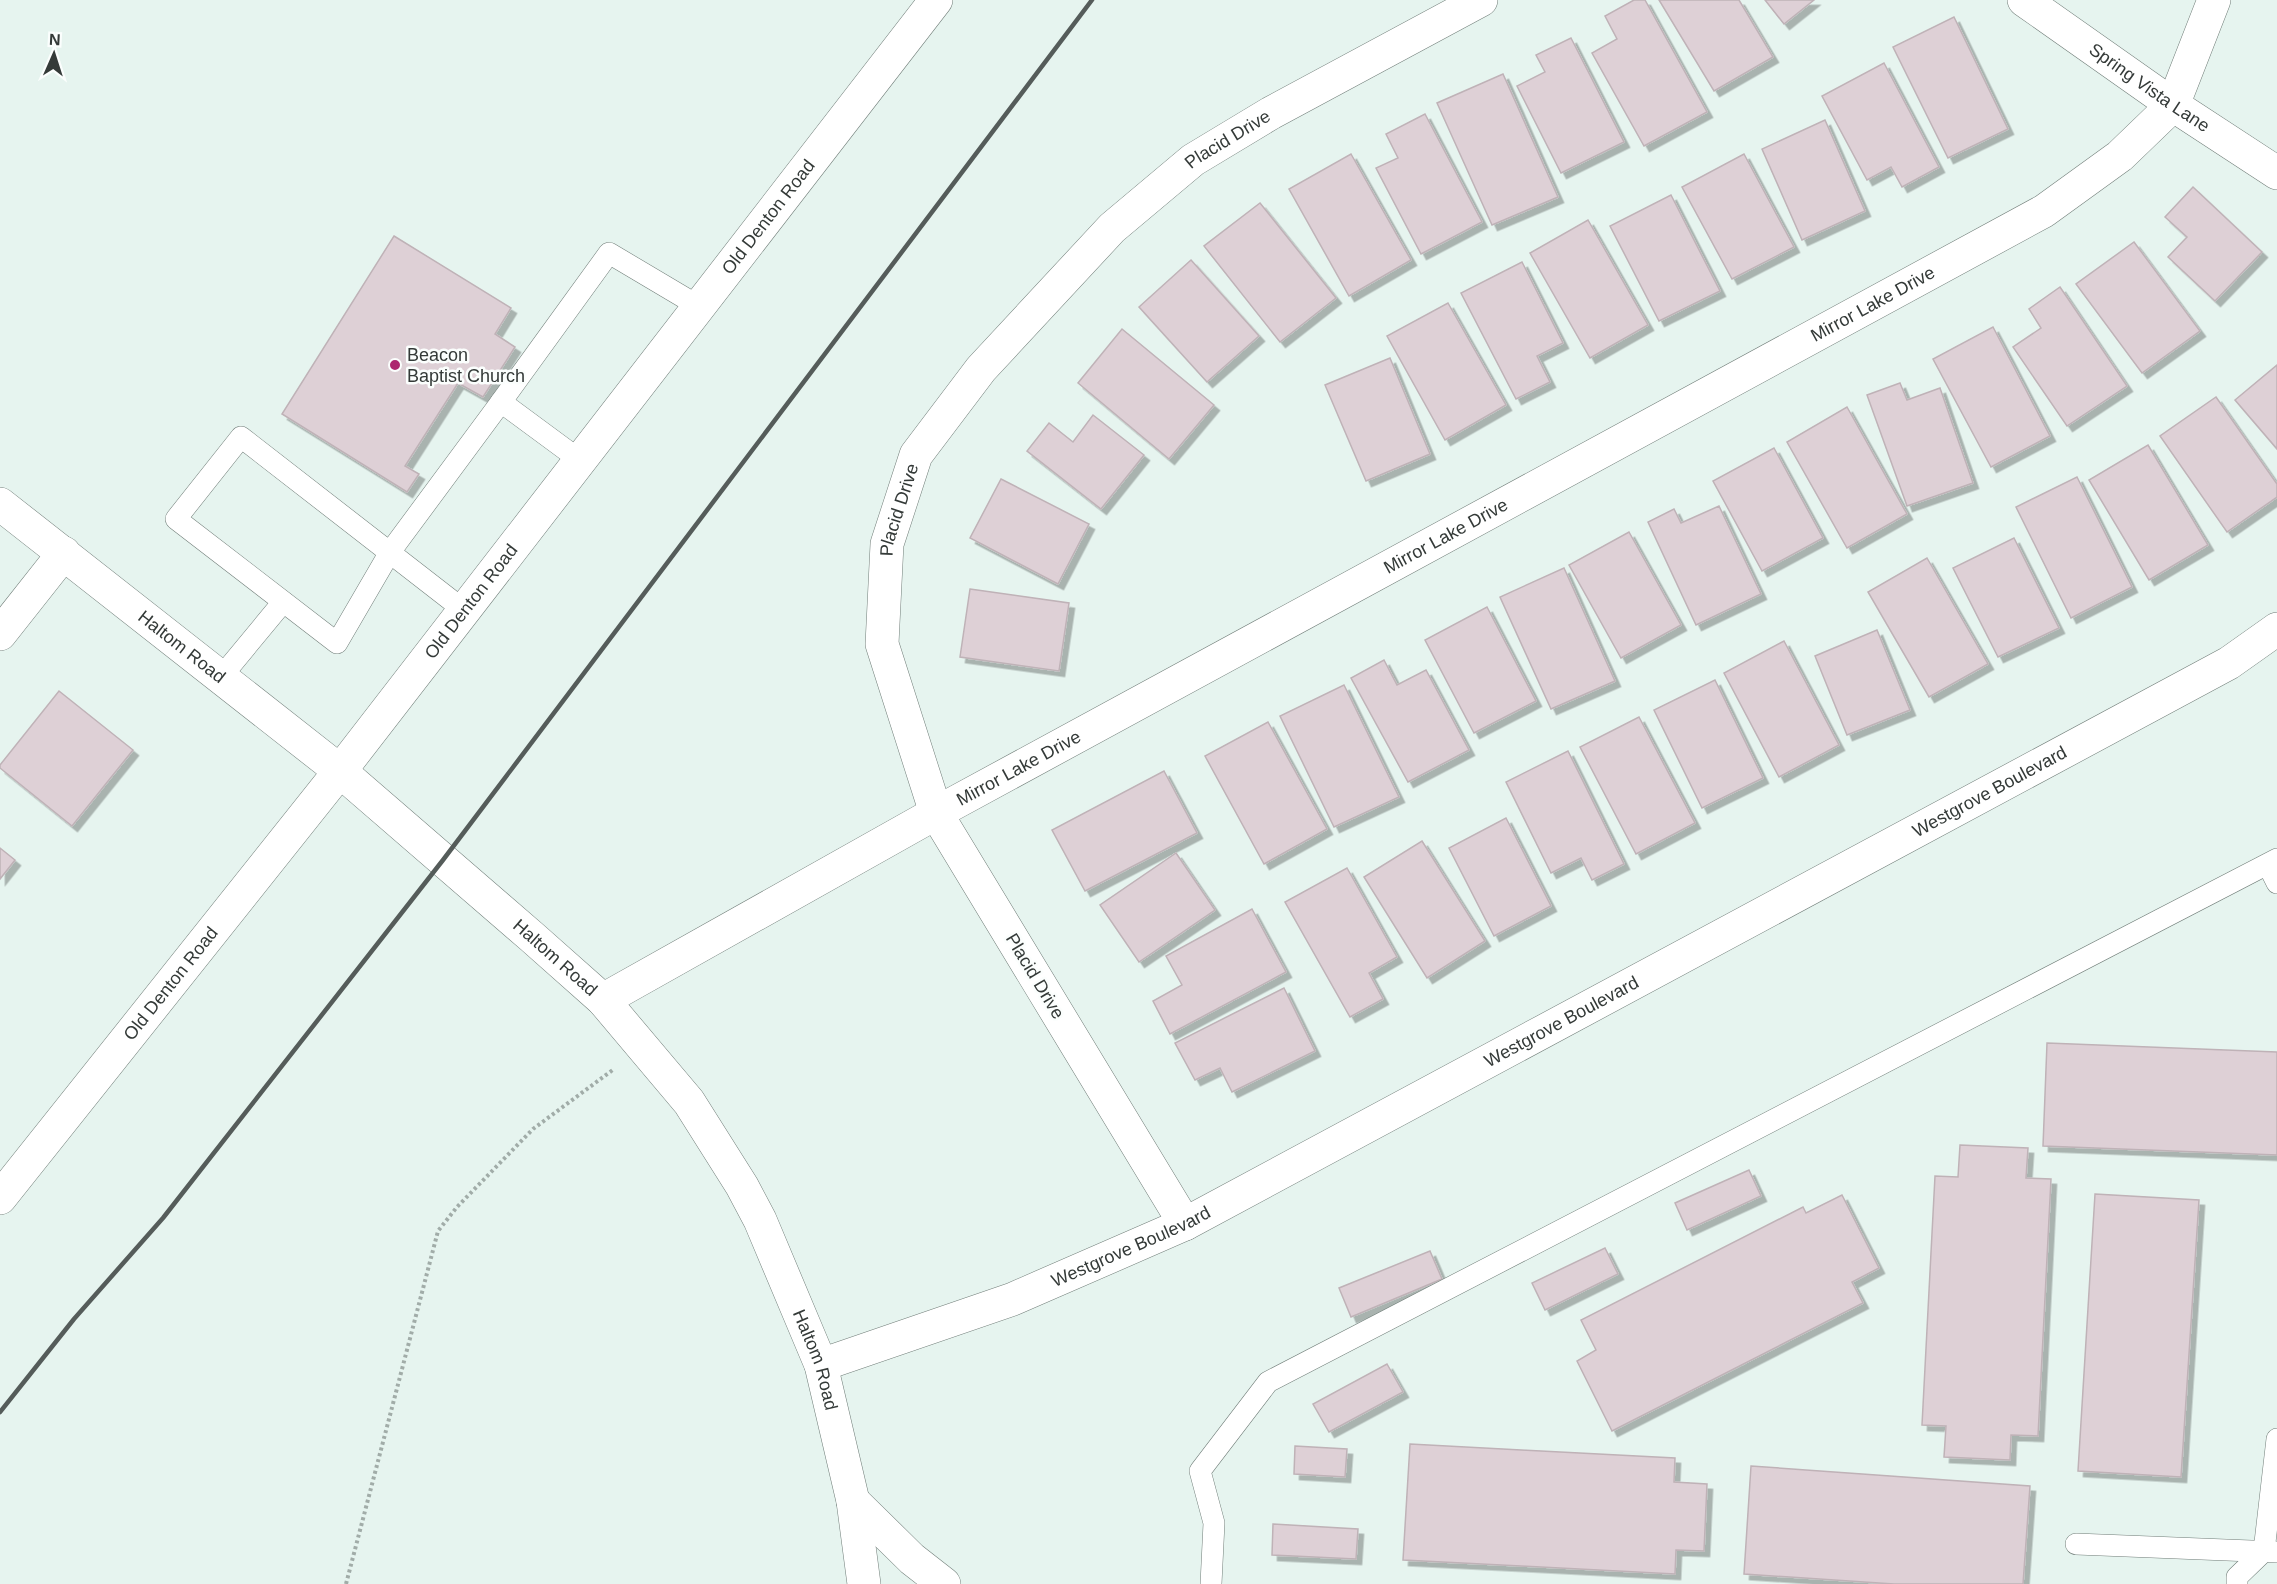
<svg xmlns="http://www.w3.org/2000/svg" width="2277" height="1584" viewBox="0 0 2277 1584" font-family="Helvetica,sans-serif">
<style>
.building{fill:#ded0d6;stroke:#bfb2b7;stroke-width:1.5;filter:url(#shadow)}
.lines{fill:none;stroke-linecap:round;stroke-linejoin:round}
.lane-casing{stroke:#717e79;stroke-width:22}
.street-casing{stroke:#717e79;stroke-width:34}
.secondary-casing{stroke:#717e79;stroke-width:34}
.path{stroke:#a1aca8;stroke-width:4;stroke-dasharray:3 3;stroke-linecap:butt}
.lane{stroke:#fff;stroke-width:21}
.street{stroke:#fff;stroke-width:33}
.secondary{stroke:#fff;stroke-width:33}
.rail{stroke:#555c5a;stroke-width:4.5}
.poi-dot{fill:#ad276f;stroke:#fbfefd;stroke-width:2}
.labels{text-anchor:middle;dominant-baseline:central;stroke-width:5;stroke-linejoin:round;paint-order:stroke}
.street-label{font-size:18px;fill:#343a38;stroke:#fbfefd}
.poi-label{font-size:18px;fill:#343a38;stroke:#fbfefd;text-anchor:start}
</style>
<defs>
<filter id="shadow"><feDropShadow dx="5.5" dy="5.5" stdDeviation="0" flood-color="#0004"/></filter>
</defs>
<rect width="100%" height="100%" fill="#e6f4ef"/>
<g class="building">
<path d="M1634 0H1645L1707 112 1644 146 1592 53 1617 39 1605 16Z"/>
<path d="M1659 0H1739L1773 57 1714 91Z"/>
<path d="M1765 0H1814L1784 24Z"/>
<path d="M1954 17 2008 129 1948 158 1893 47Z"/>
<path d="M1571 38 1624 142 1561 173 1517 86 1545 72 1536 55Z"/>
<path d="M1884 63 1939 167 1902 187 1891 167 1867 180 1822 96Z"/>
<path d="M1503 74 1558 197 1492 225 1437 103Z"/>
<path d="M1425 114 1482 222 1421 254 1376 168 1398 158 1386 134Z"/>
<path d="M1825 120 1865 211 1802 240 1762 149Z"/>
<path d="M1351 154 1411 260 1349 296 1289 189Z"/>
<path d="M1744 154 1794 247 1732 279 1682 187Z"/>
<path d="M2193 187 2262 252 2215 301 2168 257 2187 237 2165 217Z"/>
<path d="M1671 195 1720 291 1659 321 1610 226Z"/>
<path d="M1260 203 1336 298 1280 342 1204 246Z"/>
<path d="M1588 220 1648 325 1590 358 1530 253Z"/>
<path d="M394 236 511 308 495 334 515 347 483 397 458 383 405 466 419 474 407 492 282 414Z"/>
<path d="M2134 242 2200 331 2142 373 2076 284Z"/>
<path d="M1191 260 1259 336 1207 382 1139 307Z"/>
<path d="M1522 262 1563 343 1537 356 1550 382 1516 399 1461 293Z"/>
<path d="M2060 287 2127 386 2067 426 2013 347 2041 328 2029 309Z"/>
<path d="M1448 303 1506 405 1445 440 1387 336Z"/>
<path d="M1993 327 2050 436 1991 467 1933 359Z"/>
<path d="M1122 329 1214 405 1169 459 1078 383Z"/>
<path d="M1390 358 1430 454 1366 481 1325 385Z"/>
<path d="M2277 365V449L2235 400Z"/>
<path d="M1900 383 1907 400 1940 388 1973 483 1907 506 1867 395Z"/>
<path d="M2216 397 2277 484V497L2227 532 2160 436Z"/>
<path d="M1847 407 1907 514 1847 548 1787 442Z"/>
<path d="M1093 415 1144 455 1101 509 1027 451 1049 423 1073 442Z"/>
<path d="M2148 445 2208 545 2149 580 2089 480Z"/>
<path d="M1774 448 1823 538 1762 571 1713 481Z"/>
<path d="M2077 477 2132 587 2071 618 2016 507Z"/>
<path d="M1001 479 1089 524 1058 584 970 538Z"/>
<path d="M1719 506 1761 594 1696 625 1648 522 1674 509 1681 523Z"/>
<path d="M1629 532 1681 625 1621 658 1569 565Z"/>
<path d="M2014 538 2059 628 1998 657 1953 568Z"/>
<path d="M1927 558 1988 664 1929 697 1868 592Z"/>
<path d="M1564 568 1615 681 1551 709 1500 597Z"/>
<path d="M970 589 1069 603 1059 671 960 657Z"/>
<path d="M1487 607 1536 701 1474 733 1425 640Z"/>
<path d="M1877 630 1910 710 1847 735 1815 656Z"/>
<path d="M1784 641 1839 745 1779 777 1724 673Z"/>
<path d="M1384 660 1397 685 1426 670 1469 750 1408 782 1351 678Z"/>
<path d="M1715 680 1763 778 1702 808 1654 710Z"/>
<path d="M1344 685 1399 797 1334 827 1280 716Z"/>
<path d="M59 691 133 750 72 826 0 768V765Z"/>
<path d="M1639 717 1695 823 1636 854 1580 747Z"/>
<path d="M1268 722 1327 829 1264 864 1205 756Z"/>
<path d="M1568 751 1624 864 1592 880 1581 858 1551 873 1506 782Z"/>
<path d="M1164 771 1197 833 1085 891 1052 830Z"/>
<path d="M1506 818 1551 906 1494 936 1449 848Z"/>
<path d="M1422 841 1485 941 1427 978 1364 877Z"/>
<path d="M0 848 15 860 0 879Z"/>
<path d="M1176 853 1215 910 1139 962 1100 905Z"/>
<path d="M1347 868 1397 957 1369 973 1383 999 1350 1017 1285 902Z"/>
<path d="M1252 909 1286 972 1170 1034 1153 1001 1182 985 1166 956Z"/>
<path d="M1284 988 1315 1051 1232 1092 1220 1068 1195 1080 1175 1043Z"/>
<path d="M2047 1043 2277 1052V1155L2043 1146Z"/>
<path d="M1960 1145 2028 1148 2026 1178 2051 1179 2038 1436 2011 1435 2010 1460 1944 1457 1946 1426 1922 1425 1935 1176 1958 1177Z"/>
<path d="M1749 1170 1761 1196 1687 1230 1675 1203Z"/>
<path d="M2095 1194 2199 1200 2181 1477 2078 1471Z"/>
<path d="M1842 1195 1879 1268 1852 1282 1863 1303 1612 1431 1577 1361 1596 1350 1581 1320 1803 1207 1806 1213Z"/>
<path d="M1605 1248 1618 1274 1545 1310 1532 1283Z"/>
<path d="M1430 1251 1442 1279 1351 1317 1339 1288Z"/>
<path d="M1387 1364 1403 1392 1329 1432 1313 1404Z"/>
<path d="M1410 1444 1675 1458 1674 1482 1707 1484 1704 1551 1676 1550 1675 1574 1403 1560Z"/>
<path d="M1295 1446 1347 1449 1345 1477 1294 1474Z"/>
<path d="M1751 1466 2030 1486 2023 1584H1894L1744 1574Z"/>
<path d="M1273 1524 1358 1529 1356 1559 1272 1555Z"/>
</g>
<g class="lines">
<defs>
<g id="lane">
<path d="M581 461 501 402 609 253 700 307"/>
<path d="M465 611 241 437 176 519 337 643 390 552 501 402"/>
<path d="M221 677 283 602"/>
<path d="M2268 865 2277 883"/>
<path d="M2076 1544 2277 1552"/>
<path d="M1211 1584 1214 1523 1200 1471 1268 1382 2277 859"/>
<path d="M2237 1584V1577L2264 1551 2277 1439"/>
</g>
<g id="street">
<path id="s1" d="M2024 0 2173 105 2277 173"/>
<path d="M0 634 64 553"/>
<path id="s2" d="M603 1000 936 813 2044 211 2120 156 2173 105 2214 0"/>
<path id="s3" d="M0 1198 340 771 936 0"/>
<path id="s4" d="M1185 1224 936 813 882 644 887 544 916 455 981 369 1112 228 1193 160 1271 113 1481 0"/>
<path id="s5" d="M821 1365 1013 1299 1185 1224 2229 663 2277 629"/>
</g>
<g id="secondary">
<path id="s6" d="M0 504 340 771 532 937 603 1000 689 1102 742 1186 760 1220 821 1365 853 1501 864 1584"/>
<path d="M853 1501 912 1559 944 1584"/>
</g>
</defs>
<use href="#lane" class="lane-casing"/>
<use href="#street" class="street-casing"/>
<use href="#secondary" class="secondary-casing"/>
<path class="path" d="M346 1584 438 1231 457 1207 533 1129 614 1069"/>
<use href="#lane" class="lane"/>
<use href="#street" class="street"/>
<use href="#secondary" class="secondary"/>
<path class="rail" d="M0 1412 74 1319 163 1218 443 860 1092 0"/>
</g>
<circle class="poi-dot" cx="395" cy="365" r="6"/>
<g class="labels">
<g class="street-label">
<text stroke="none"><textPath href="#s1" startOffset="153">Spring Vista Lane</textPath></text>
<text stroke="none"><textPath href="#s4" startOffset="1298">Placid Drive</textPath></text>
<text stroke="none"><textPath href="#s3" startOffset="1246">Old Denton Road</textPath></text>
<text stroke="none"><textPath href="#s2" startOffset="1448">Mirror Lake Drive</textPath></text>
<text stroke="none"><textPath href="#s4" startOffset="794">Placid Drive</textPath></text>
<text stroke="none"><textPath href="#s2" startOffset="962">Mirror Lake Drive</textPath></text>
<text stroke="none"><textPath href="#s3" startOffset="760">Old Denton Road</textPath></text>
<text stroke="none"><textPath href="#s6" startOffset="231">Haltom Road</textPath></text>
<text stroke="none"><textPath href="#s2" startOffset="476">Mirror Lake Drive</textPath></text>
<text stroke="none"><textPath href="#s5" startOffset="1304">Westgrove Boulevard</textPath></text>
<text stroke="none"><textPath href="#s6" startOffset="717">Haltom Road</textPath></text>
<text transform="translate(1035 976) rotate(59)">Placid Drive</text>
<text stroke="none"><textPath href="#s3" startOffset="274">Old Denton Road</textPath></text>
<text stroke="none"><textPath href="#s5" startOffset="818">Westgrove Boulevard</textPath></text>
<text stroke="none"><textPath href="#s5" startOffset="332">Westgrove Boulevard</textPath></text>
<text stroke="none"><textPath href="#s6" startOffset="1203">Haltom Road</textPath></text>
</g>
<g class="poi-label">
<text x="407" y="355">Beacon<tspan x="407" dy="21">Baptist Church</tspan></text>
</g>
</g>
<g transform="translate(54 54) rotate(3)" stroke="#fbfefd" stroke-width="4.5" paint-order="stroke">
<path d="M0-4.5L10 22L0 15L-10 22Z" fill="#343a38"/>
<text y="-9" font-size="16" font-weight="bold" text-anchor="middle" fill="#343a38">N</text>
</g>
</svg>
